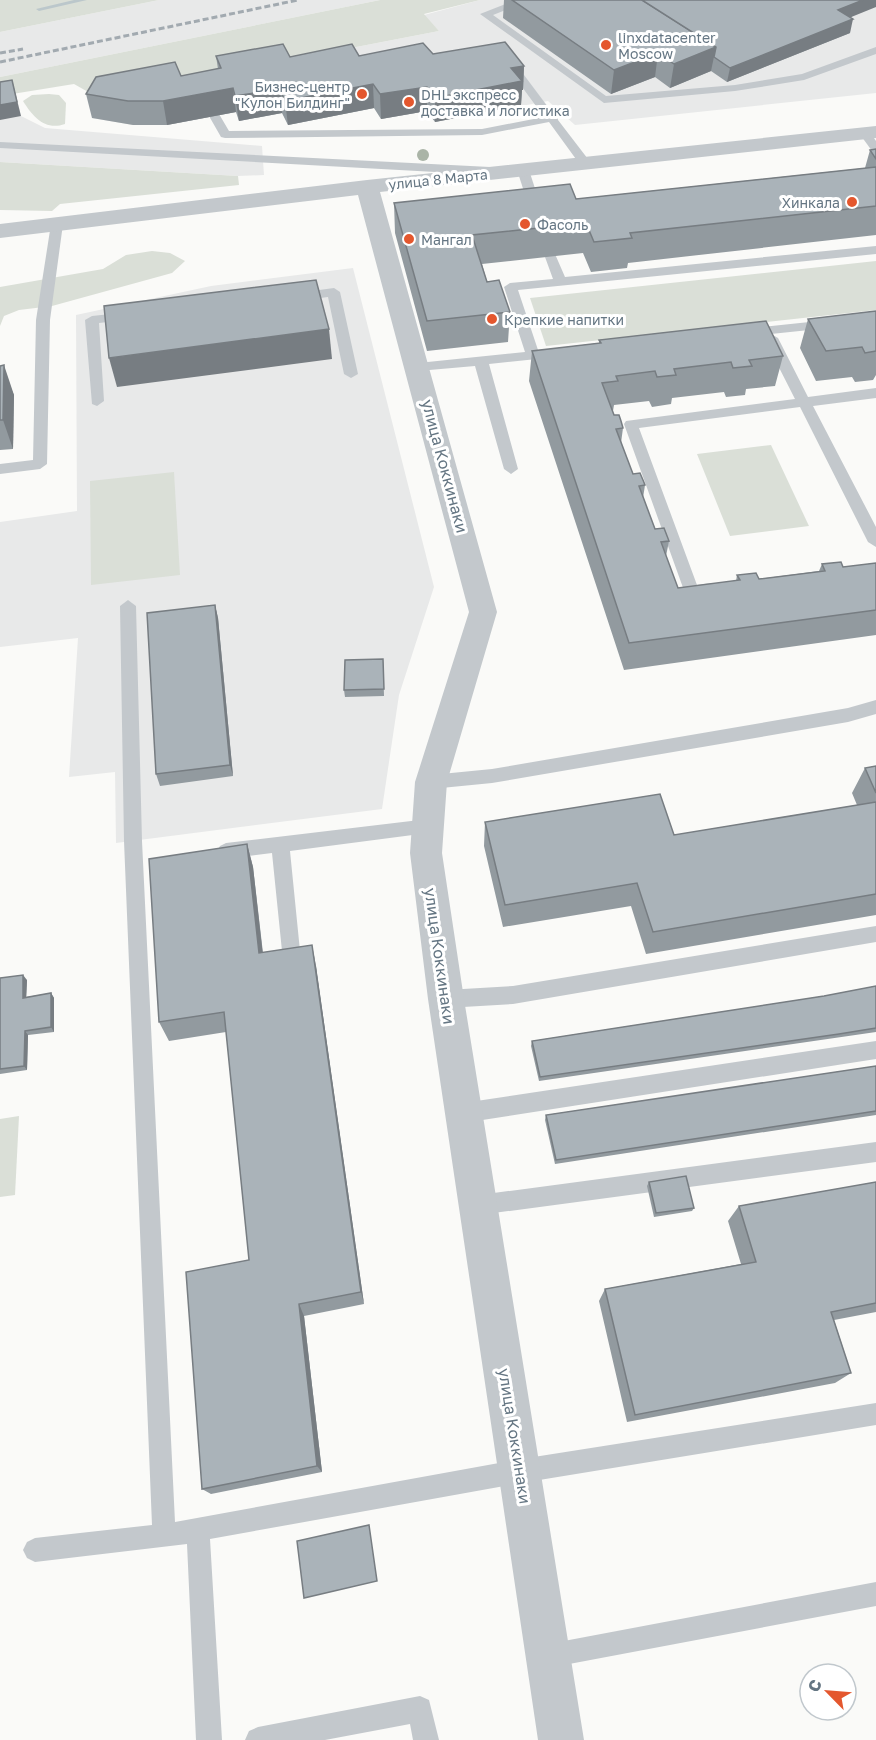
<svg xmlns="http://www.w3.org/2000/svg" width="876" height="1740" viewBox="0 0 876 1740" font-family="'Golos Text',sans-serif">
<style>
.built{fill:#e8e9e9}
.green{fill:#dadfd7}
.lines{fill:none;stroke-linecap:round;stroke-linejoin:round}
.stream{fill:#bbc7cb;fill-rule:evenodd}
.lane{fill:#c3c8cc;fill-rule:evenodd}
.street{fill:#c3c8cc;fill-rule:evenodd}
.rail{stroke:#a2aab0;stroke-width:3;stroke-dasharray:6 3;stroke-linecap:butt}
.tree{fill:#aab4a7}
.wall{fill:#929a9f}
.shaded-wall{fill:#777d82}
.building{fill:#aab3b9;stroke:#777d82;stroke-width:1.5}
.poi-dot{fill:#e4572e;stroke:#fff;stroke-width:2}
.labels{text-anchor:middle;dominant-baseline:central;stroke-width:6;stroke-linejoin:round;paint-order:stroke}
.far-poi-label{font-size:14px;fill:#657683;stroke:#fff;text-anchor:start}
.far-street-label{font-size:14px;fill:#657683;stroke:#fff}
.street-label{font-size:16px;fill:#657683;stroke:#fff}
</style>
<rect width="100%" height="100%" fill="#fafaf8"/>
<g class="built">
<path d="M159 0H380L0 77V32Z"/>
<path d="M480 0H876V93L575 125 548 101 435 122 427 111 381 119 374 108 288 125 282 113 239 121 236 112 167 125H133L92 118 101 101 97 97 439 31 424 15Z"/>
<path d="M16 94 21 116 45 128 262 146 264 175 238 176 0 162V96Z"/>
<path d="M353 268 434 587 399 695 382 809 116 843 115 772 69 777 78 638 0 647V522L77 511 76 315 211 286Z"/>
</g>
<g class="green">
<path d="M0 0H159L0 32Z"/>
<path d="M380 0H480L424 14 439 31 97 97 74 84 0 96V77Z"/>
<path d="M49 94 59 95 66 103 65 124C45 131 33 117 23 101L32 95Z"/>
<path d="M0 162 238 176 239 185 60 204 52 211 0 210Z"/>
<path d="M152 251 170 253 185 261 172 273 52 306 19 310 4 316 0 326V287L103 269 126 255Z"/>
<path d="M876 261V310L546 346 530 298Z"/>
<path d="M771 445 809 526 730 536 697 454Z"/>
<path d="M174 472 180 575 91 585 90 481Z"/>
<path d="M19 1116 15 1195 0 1197V1119Z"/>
</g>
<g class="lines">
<path class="stream" d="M74 0H87L39 11 36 9Z"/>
<g class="lane">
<path d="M516 0H531L493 15 606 96 735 85 802 74 876 47V54L804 80 735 91 604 103 480 14Z"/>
<path d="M511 62 515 63 554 115 558 116V120L591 163 589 166H581L549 122 482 135 225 138 221 137 209 116 219 114 229 131 482 129 544 117 506 65Z"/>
<path d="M861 131H869L876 141V153L872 151 859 133Z"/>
<path d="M0 142 490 167 496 171 490 175 0 148Z"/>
<path d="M523 166 529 170 542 210 540 213 530 210 517 170Z"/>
<path d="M57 220 63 224 50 320 47 464 40 469 0 474V464L33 460 36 320 51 224Z"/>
<path d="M876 246V254L518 290 538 350 556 349 563 353 556 357 489 364 518 469 511 474 504 469 475 366 418 371 411 367 418 363 525 352 504 287 510 283 553 279 545 257 547 254H555L565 277Z"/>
<path d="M334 288 340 292 358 374 351 378 344 374 328 297 297 301 291 297 297 293Z"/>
<path d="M129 312 136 316 134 319 99 323 104 401 97 406 92 404 85 320 92 316Z"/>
<path d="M876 315V323L771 334 778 338 808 397 876 388V398L813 406 876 527V547L868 542 800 407 639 428 697 585 711 583 719 589 711 595 686 596 624 424 626 421 795 399 764 338 771 334 747 336 740 332 742 329Z"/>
<path d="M128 600 136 606 142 841 175 1522 521 1459 876 1403V1425L521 1483 210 1539 222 1740H196L187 1544 35 1562 27 1558 23 1550 27 1542 35 1538 152 1525 124 841 120 606Z"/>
<path d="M876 700V714L848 722 492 783 431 789 425 787 422 782 425 777 431 775 492 769 848 708Z"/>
<path d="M428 819 434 821 437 826 434 831 428 833 290 851 300 951 298 957 291 959 284 957 282 951 272 853 226 859 220 856 217 851 220 846 226 843Z"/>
<path d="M876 926V942L513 1004 446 1008 439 1005 436 999 439 993 446 990 513 986Z"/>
<path d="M876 1041V1059L463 1123 456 1120 453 1113 456 1106 463 1103Z"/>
<path d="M876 1142V1162L479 1215 472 1212 469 1205 472 1198 479 1195Z"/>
<path d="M876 1582V1606L548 1668 539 1665 536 1656 539 1647 548 1644Z"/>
<path d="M420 1696 429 1700 439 1740H413L410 1724 325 1740H245L249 1731 258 1727Z"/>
</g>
<path class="street" d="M876 126V138L380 192 497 612 447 782 442 853 464 999 584 1740H538L428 999 410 853 415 782 469 612 358 195 0 238V224L367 180Z"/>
<g class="rail">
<path d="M0 53 23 49"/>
<path d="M0 62 298 0"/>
</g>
</g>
<circle class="tree" cx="423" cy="155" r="6"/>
<g class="wall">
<path d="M504 0H876L851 17 850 33 727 82 711 71 670 88 655 77 611 94 503 18Z"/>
<path d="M433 54 524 66 523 90H522L521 105 435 122 427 111 381 119 374 108 288 125 282 113 239 121 236 112 167 125H133L92 118 86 94 218 69 216 56 290 57Z"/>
<path d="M876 149V235L628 263 627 268 591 272 583 253 482 264 487 282 510 312 508 342 427 351 395 233 394 203 576 199 865 168 870 150Z"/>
<path d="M876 311V375L873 380 855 382 852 377 816 381 800 348 808 319Z"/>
<path d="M599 340 783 356 775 386 746 389 745 395 726 397 724 392 672 398 671 404 652 407 649 401 614 405 613 411H612L614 415 623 428 621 443 633 474 645 485 643 498 655 529 669 541 666 556 678 588 736 581 737 575 759 579 819 571 822 564 843 567 876 563V635L624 670 529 381 532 351 599 343Z"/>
<path d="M0 366 14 395 13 449 0 450Z"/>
<path d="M215 605 218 618 233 776 160 786 156 774Z"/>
<path d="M383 659 384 696 345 697 344 690Z"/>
<path d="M876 766V915L646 954 631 906 503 927 484 846 485 822 674 835 857 805 852 793 865 768Z"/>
<path d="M247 844 253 867 263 953 316 966 364 1304 304 1316 322 1472 211 1494 202 1489 249 1260 226 1032 169 1041 159 1022Z"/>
<path d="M0 978 27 980 26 997 51 993 54 998V1032L28 1035 27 1070 0 1074Z"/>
<path d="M876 986V1032L539 1081 531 1046 532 1041 824 996Z"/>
<path d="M876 1066V1115L555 1164 545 1120 546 1115Z"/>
<path d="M649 1182 694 1208 692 1211 654 1217 647 1186Z"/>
<path d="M876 1182V1312L834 1320 851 1373 835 1383 627 1422 599 1301 605 1289 741 1264 728 1221 739 1206Z"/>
</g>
<g class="shaded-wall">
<path d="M863 0H876V7L834 24 838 10Z"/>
<path d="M853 19 850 33 727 82 730 68Z"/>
<path d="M716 47 711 71 670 88 674 64Z"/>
<path d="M658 53 655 77 611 94 614 70Z"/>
<path d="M524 66 523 90H522L521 105 435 122V98L511 68Z"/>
<path d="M12 80 21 116 0 120V105Z"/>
<path d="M373 84 374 108 288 125 285 101Z"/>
<path d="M427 87V111L381 119 380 94Z"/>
<path d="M233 88 236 112 167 125 163 101Z"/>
<path d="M280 89 282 113 239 121 235 96Z"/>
<path d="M329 329 332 359 117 387 109 358Z"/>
<path d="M4 365 14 395 13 449 3 420Z"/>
<path d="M215 605 218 618 233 776 230 765Z"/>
<path d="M247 844 253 867 265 974 259 953Z"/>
<path d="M312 945 316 966 364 1304 361 1292Z"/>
<path d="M23 975 27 980 26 1003 23 998Z"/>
<path d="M51 993 54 998V1032L51 1027Z"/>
<path d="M25 1031 28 1035 27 1070 24 1066Z"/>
<path d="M299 1304 304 1316 322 1472 317 1466Z"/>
</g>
<g class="building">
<path d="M512 0H642L716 47 674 64 658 53 614 70Z"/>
<path d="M642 0H863L838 10 853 19 730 68 714 57 716 47Z"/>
<path d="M505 42 524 66 511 68 522 81 435 98 427 87 380 94 373 84 285 101 280 89 235 96 233 88 163 101H128L86 94 96 77 175 62 181 76 221 68 216 56 283 44 290 57 352 44 359 56 423 43 433 54Z"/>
<path d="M12 80 17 102 0 105V82Z"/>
<path d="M876 149V159L870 150Z"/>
<path d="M876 167V206L630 233 632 238 594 242 586 223 472 235 487 282 499 280 510 312 427 321 394 203 570 184 576 199Z"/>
<path d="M316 280 329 329 109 358 104 306Z"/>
<path d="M876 311V351L865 353 862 347 826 351 808 319Z"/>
<path d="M766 321 783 356 749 360 752 366 733 368 731 362 674 369 676 375 657 377 655 371 616 376 618 381 602 383 614 415H619L621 421 623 428 616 429 633 474 640 473 643 480 645 485 639 486 655 529 664 528 669 541 661 542 678 588 740 580 737 575 756 573 759 579 825 571 822 564 841 562 843 567 876 563V610L629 643 532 351 601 343 599 340Z"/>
<path d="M4 365 3 420H0V366Z"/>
<path d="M215 605 230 765 156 774 147 613Z"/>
<path d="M383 659 384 689 344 690 345 660Z"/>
<path d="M876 766V793L865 768Z"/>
<path d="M660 794 674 835 876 802V894L653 932 637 883 505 905 485 822Z"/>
<path d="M247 844 259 953 312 945 361 1292 299 1304 317 1466 202 1489 186 1272 249 1260 224 1012 159 1022 149 859Z"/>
<path d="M23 975V998L51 993V1027L25 1031 24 1066 0 1069V978Z"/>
<path d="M876 986V1028L839 1034 540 1077 532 1041 824 996Z"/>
<path d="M876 1066V1111L556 1160 546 1115Z"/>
<path d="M686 1176 694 1208 656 1213 649 1182Z"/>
<path d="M876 1182V1303L831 1312 851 1373 635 1415 605 1289 756 1262 739 1206Z"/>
<path d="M369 1525 377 1581 304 1598 297 1541Z"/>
</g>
<g class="poi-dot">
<circle cx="606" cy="45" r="6"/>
<circle cx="362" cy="94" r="6"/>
<circle cx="409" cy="102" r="6"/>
<circle cx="852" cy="202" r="6"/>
<circle cx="525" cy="224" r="6"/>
<circle cx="409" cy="239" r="6"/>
<circle cx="492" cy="319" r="6"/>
</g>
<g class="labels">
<g class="far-poi-label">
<text x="618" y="37">linxdatacenter<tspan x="618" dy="16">Moscow</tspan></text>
<text x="350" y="86" text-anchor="end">Бизнес-центр<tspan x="350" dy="16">"Кулон Билдинг"</tspan></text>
<text x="421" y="94">DHL экспресс<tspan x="421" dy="16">доставка и логистика</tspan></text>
<text x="840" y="202" text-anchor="end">Хинкала</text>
<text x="537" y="224">Фасоль</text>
<text x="421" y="239">Мангал</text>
<text x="504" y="319">Крепкие напитки</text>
</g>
<g class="far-street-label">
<text transform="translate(438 179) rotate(-6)">улица 8 Марта</text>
</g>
<g class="street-label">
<text transform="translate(445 466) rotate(75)">улица Коккинаки</text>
<text transform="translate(440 956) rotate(82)">улица Коккинаки</text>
<text transform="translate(515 1436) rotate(81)">улица Коккинаки</text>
</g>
</g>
<g transform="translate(828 1692) rotate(295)"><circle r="28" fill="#ffffff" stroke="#c1c8cd" stroke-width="1.5"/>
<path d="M0-4.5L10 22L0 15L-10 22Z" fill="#e4572e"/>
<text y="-9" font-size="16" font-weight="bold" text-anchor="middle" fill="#657683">С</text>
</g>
</svg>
